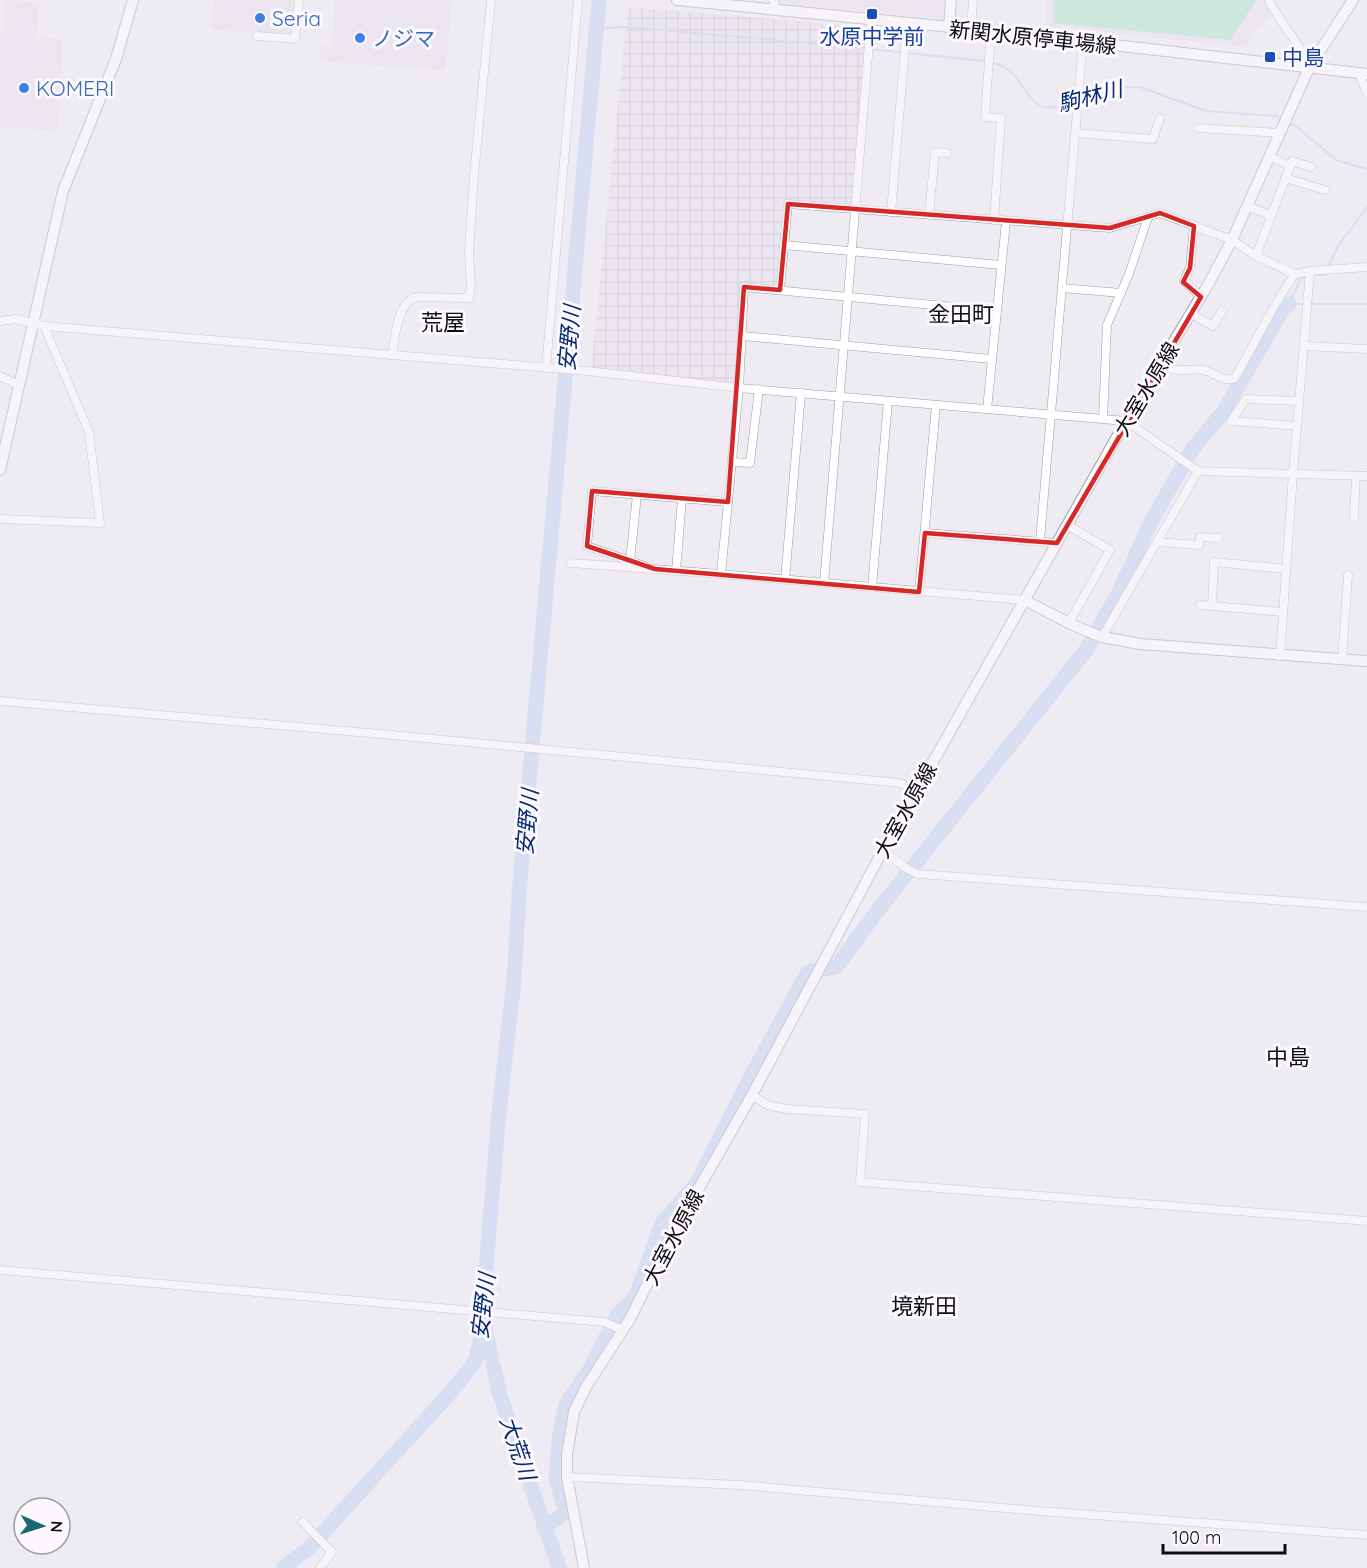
<svg xmlns="http://www.w3.org/2000/svg" width="1367" height="1568" viewBox="0 0 1367 1568" font-family="Quicksand,'Noto Sans JP',sans-serif">
<style>
.built{fill:#e7deeb}
.industrial{fill:url(#industrial-grid)}
.pitch{fill:#a4e6c5}
.lines{fill:none;stroke-linecap:round;stroke-linejoin:round}
.stream{stroke:#bdd0f1;stroke-width:2}
.river{stroke:#bdd0f1;stroke-width:15}
.street-casing{stroke:#a09ca3;stroke-width:9}
.secondary-casing{stroke:#a09ca3;stroke-width:12}
.street{stroke:#fff;stroke-width:8}
.secondary{stroke:#fff;stroke-width:10}
.marked{fill:none;stroke:#d62828;stroke-width:4.5;stroke-linejoin:round}
.transit-dot{fill:#1a4fb4;stroke:#fcf8fe;stroke-width:2}
.shop-dot{fill:#3f7fe0;stroke:#fcf8fe;stroke-width:2}
.labels{text-anchor:middle;dominant-baseline:central;stroke-width:6;stroke-linejoin:round;paint-order:stroke}
.shop-label{font-size:21px;fill:#366cbe;stroke:#fcf8fe;text-anchor:start}
.transit-label{font-size:21px;fill:#164399;stroke:#fcf8fe}
.street-label{font-size:21px;fill:#0e0d0f;stroke:#fcf8fe}
.water-label{font-size:22px;font-style:italic;fill:#032b6f;stroke:#fcf8fe}
.neighbourhood-label{font-size:22px;fill:#0e0d0f;stroke:#fcf8fe}
</style>
<defs>
<pattern id="industrial-grid" width="8" height="8" patternUnits="userSpaceOnUse" patternTransform="scale(1.5)"><rect width="8" height="8" fill="#e7deeb"/><path d="M0 4h8M4 0v8" fill="none" stroke="#c5bdc8"/></pattern>
</defs>
<rect width="100%" height="100%" fill="#efebf2"/>
<g class="built">
<path d="M4 0 40 3 36 37 63 39 58 131 0 127V34H3Z"/>
<path d="M214 0H294L291 36 211 29Z"/>
<path d="M335 0H452L446 71 320 61 321 46H332Z"/>
<path d="M778 0H946L944 19 778 3Z"/>
<path d="M1047 0H1264L1271 14 1254 31 1246 47 1046 26Z"/>
</g>
<path class="industrial" d="M628 7 867 27 854 206 784 200 777 286 743 284 734 383 591 371Z"/>
<path class="pitch" d="M1054 0H1256L1230 40 1053 23Z"/>
<g class="lines">
<g class="stream">
<path d="M596 28 626 27 865 48"/>
<path d="M871 49C898 52 926 55 954 58 971 60 988 59 1004 67 1022 75 1025 104 1046 107 1081 111 1111 84 1140 87L1206 111 1276 116 1281 119"/>
<path d="M1289 123 1298 128 1336 160 1367 169"/>
<path d="M1328 267 1338 246 1367 207"/>
<path d="M1312 275H1325L1326 272"/>
<path d="M1307 277 1301 278 1289 304H1367"/>
</g>
<g class="river">
<path d="M485 1329 500 1395 559 1568"/>
<path d="M544 1528 566 1512 556 1479 559 1440 566 1404 589 1371 617 1316 636 1296 662 1223 697 1183 756 1067 808 972 836 967 879 909 1086 650 1119 592 1153 518 1193 448 1224 411 1283 309 1289 304"/>
<path d="M283 1568 309 1548 449 1394 475 1362 484 1326 483 1302 499 1113 514 980 519 894 599 0"/>
</g>
<defs>
<g id="street">
<path d="M1269 0C1280 24 1301 43 1309 68"/>
<path d="M774 9V0"/>
<path d="M971 30 973 0"/>
<path d="M991 31 985 117 1001 118 994 220"/>
<path d="M257 36 295 39 299 0"/>
<path d="M1359 73 1367 93"/>
<path d="M1198 128 1280 133"/>
<path d="M1075 133 1153 139 1160 118"/>
<path d="M1269 156 1290 166"/>
<path d="M1285 178 1325 190"/>
<path d="M1247 206 1270 215"/>
<path d="M891 212 907 24"/>
<path d="M929 215 935 152 947 153"/>
<path d="M1194 226 1190 268 1184 281 1201 297"/>
<path d="M784 245 1001 265"/>
<path d="M1256 256 1292 161 1311 167"/>
<path d="M1062 288 1121 293"/>
<path d="M780 290 788 204 1110 228 1160 213 1232 240 1256 256 1295 274 1310 271 1367 267"/>
<path d="M1191 314 1213 326 1222 311"/>
<path d="M0 321 16 319 44 326 587 371 739 388 1126 421 1198 471 1367 476"/>
<path d="M742 336 992 359"/>
<path d="M1304 346 1367 349"/>
<path d="M392 355C395 338 397 301 417 297L469 298 471 286 469 252 474 175 491 0"/>
<path d="M1161 365C1181 374 1185 368 1203 370 1215 372 1222 383 1235 378 1255 343 1272 306 1295 274"/>
<path d="M546 368 578 0"/>
<path d="M0 376 19 385"/>
<path d="M987 409 1006 222"/>
<path d="M1103 419 1107 325 1129 274 1148 217"/>
<path d="M1297 426 1231 421 1246 399 1299 401"/>
<path d="M732 462 750 463 759 389"/>
<path d="M1354 517 1356 476"/>
<path d="M0 519 100 523 89 432 44 326"/>
<path d="M1067 525 1110 550 1069 623"/>
<path d="M925 533 1057 543"/>
<path d="M1040 541 1083 42"/>
<path d="M1157 542 1199 545 1200 537 1218 538"/>
<path d="M630 561 637 495"/>
<path d="M571 563 721 574 1024 600"/>
<path d="M645 566 587 546 592 491 728 502"/>
<path d="M676 571 682 498"/>
<path d="M721 574 739 388 744 287 997 311"/>
<path d="M785 580 801 393"/>
<path d="M824 583 871 20"/>
<path d="M872 588 888 401"/>
<path d="M919 592 936 405"/>
<path d="M1200 605 1283 612"/>
<path d="M1212 606 1214 562 1286 569"/>
<path d="M1102 637 1198 471"/>
<path d="M1280 656 1293 474 1310 271"/>
<path d="M1342 660 1348 575"/>
<path d="M0 701 392 735 900 783 917 791"/>
<path d="M883 850 906 868 918 874 1367 907"/>
<path d="M752 1095 767 1105 786 1109 865 1114 860 1182 1367 1221"/>
<path d="M0 1270 604 1322 623 1330"/>
<path d="M567 1477 740 1485 1026 1510 1367 1535"/>
<path d="M303 1522 332 1552 320 1568"/>
</g>
<g id="secondary">
<path d="M677 0 991 31 1367 74"/>
<path d="M949 28 951 0"/>
<path d="M0 470 63 191 116 59 133 0"/>
<path d="M1024 600 1075 626 1102 637 1140 644 1367 661"/>
<path d="M584 1568 567 1477V1454L574 1412 586 1387 630 1319 679 1220 695 1195 752 1095 883 850 1126 421 1209 283 1232 240 1309 68 1353 0"/>
</g>
</defs>
<use href="#street" class="street-casing"/>
<use href="#secondary" class="secondary-casing"/>
<use href="#street" class="street"/>
<use href="#secondary" class="secondary"/>
</g>
<path d="M0 0H1367V1568H0ZM788 204 1110 228 1160 213 1194 226 1190 268 1183 282 1201 297 1057 543 925 533 919 592 655 569 587 546 592 491 728 502 744 287 780 290Z" fill="#efebf2" fill-opacity=".55" fill-rule="evenodd"/>
<path class="marked" d="M788 204 1110 228 1160 213 1194 226 1190 268 1183 282 1201 297 1057 543 925 533 919 592 655 569 587 546 592 491 728 502 744 287 780 290Z"/>
<g class="transit-dot">
<rect x="866" y="8" width="12" height="12" rx="3"/>
<rect x="1264" y="51" width="12" height="12" rx="3"/>
</g>
<g class="shop-dot">
<circle cx="260" cy="18" r="6"/>
<circle cx="360" cy="38" r="6"/>
<circle cx="24" cy="88" r="6"/>
</g>
<g class="labels">
<g class="shop-label">
<text x="272" y="18">Seria</text>
<text x="372" y="38">ノジマ</text>
<text x="36" y="88">KOMERI</text>
</g>
<g class="transit-label">
<text x="872" y="36">水原中学前</text>
<text x="1282" y="57" text-anchor="start">中島</text>
</g>
<g class="street-label">
<text transform="translate(1033 37) rotate(6)">新関水原停車場線</text>
<text transform="translate(1146 389) rotate(-59)">大室水原線</text>
<text transform="translate(905 810) rotate(-61)">大室水原線</text>
<text transform="translate(673 1237) rotate(-62)">大室水原線</text>
</g>
<g class="water-label">
<text transform="translate(1090 96) rotate(-14)">駒林川</text>
<text transform="translate(569 338) rotate(-85)">安野川</text>
<text transform="translate(527 822) rotate(-85)">安野川</text>
<text transform="translate(483 1306) rotate(-83)">安野川</text>
<text transform="translate(518 1448) rotate(71)">大荒川</text>
</g>
<g class="neighbourhood-label">
<text x="961" y="314">金田町</text>
<text x="443" y="322">荒屋</text>
<text x="1288" y="1057">中島</text>
<text x="924" y="1306">境新田</text>
</g>
</g>
<g transform="translate(42 1526) rotate(93)"><circle r="28" fill="#fcf8fe" stroke="#9d9a9e" stroke-width="1.5"/>
<path d="M0-4.5L10 22L0 15L-10 22Z" fill="#1e6674"/>
<text y="-9" font-size="16" font-weight="bold" text-anchor="middle" fill="#0e0d0f">N</text>
</g>
<path d="M1163 1544v9h122v-9" fill="none" stroke="#0e0d0f" stroke-width="3"/>
<text x="1172" y="1544" font-size="18" fill="#0e0d0f" stroke="#fcf8fe" stroke-width="4.5" paint-order="stroke">100 m</text>
</svg>
